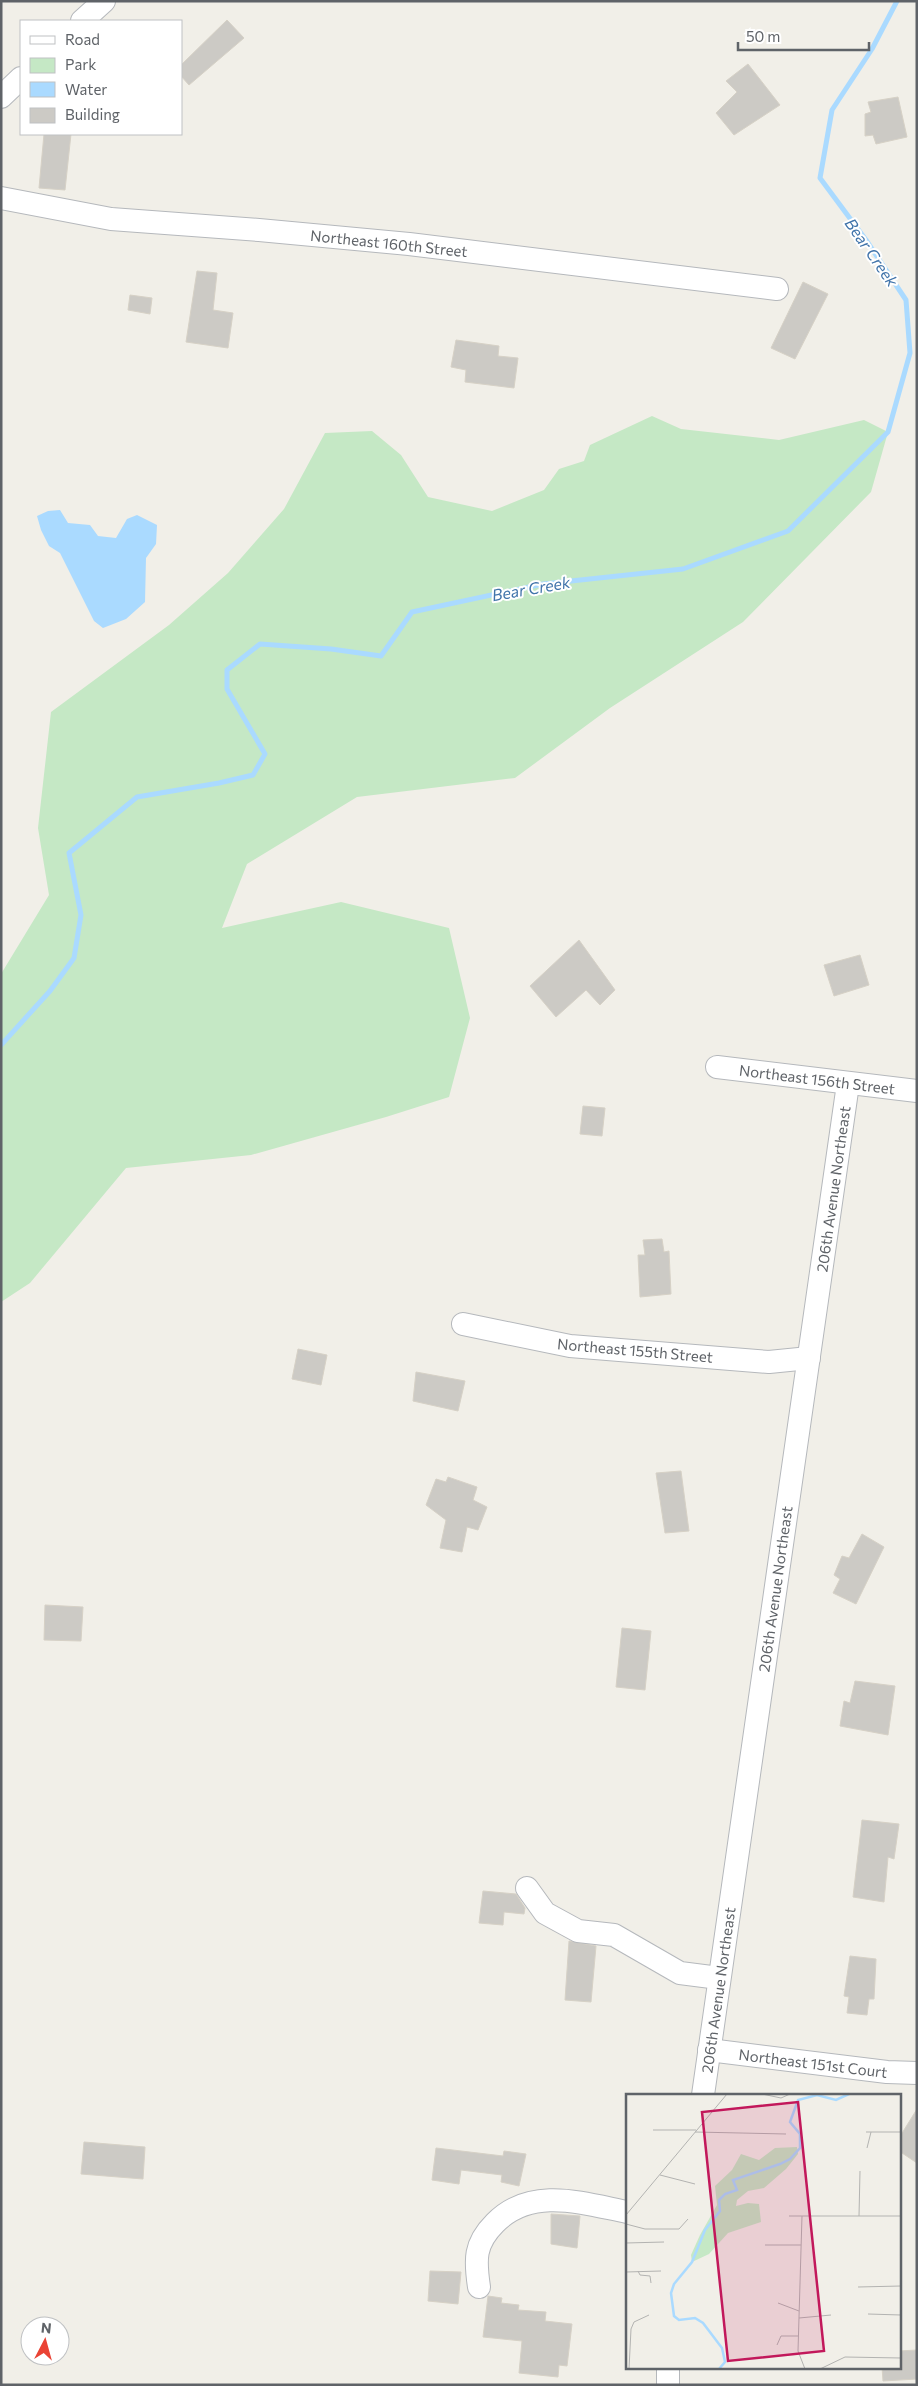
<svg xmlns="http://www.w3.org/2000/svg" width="918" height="2386" viewBox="0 0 918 2386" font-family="Commissioner,sans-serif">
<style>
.green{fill:#c5e8c5}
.water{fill:#aadaff}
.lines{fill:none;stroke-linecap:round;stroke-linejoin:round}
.stream{stroke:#aadaff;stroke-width:5}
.building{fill:#cccac5;stroke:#d6d1c6}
.minor-casing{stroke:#b5b8bc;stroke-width:24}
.minor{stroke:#fff;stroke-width:22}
.labels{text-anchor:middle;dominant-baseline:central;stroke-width:4;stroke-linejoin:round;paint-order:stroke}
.street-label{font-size:15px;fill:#5f6368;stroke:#fff}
.water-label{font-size:16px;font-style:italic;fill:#4174aa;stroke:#fff}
.inset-river{fill:none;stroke:#aadaff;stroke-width:2.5}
.inset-road{fill:none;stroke:#b3b3b1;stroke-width:1}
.view{fill:#c2185b;fill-opacity:0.15;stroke:#c2185b;stroke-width:2.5}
.inset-edge{fill:none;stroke:#5f6368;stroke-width:2.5}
</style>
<rect width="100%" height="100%" fill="#f1efe8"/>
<path class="green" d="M652 416 681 429 779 440 864 420 888 432 871 492 743 622 610 708 515 778 357 797 247 864 222 928 341 902 449 928 470 1018 449 1097 386 1117 251 1155 126 1168 30 1283 1 1302V974L49 895 38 828 51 712 169 625 228 573 284 509 325 433 372 431 401 455 428 497 492 511 544 490 559 469 584 461 590 445Z"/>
<path class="water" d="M60 510 68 523 90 525 98 536 116 538 127 519 137 515 157 525 156 544 146 558 145 602 126 619 103 628 94 621 60 553 49 546 41 530 37 516 48 511Z"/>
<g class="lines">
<path class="stream" d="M1 1045 50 991 74 958 81 915 69 853 137 797 219 783 253 775 265 754 227 689V670L260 644 331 649 381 656 412 612 543 584 683 569 788 531 888 432 910 353 906 300 866 240 820 178 832 110 872 49 897 1"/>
</g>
<g class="building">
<path d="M227 20 244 38 189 85 181 76V65Z"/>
<path d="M748 64 780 105 734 135 716 113 737 92 726 81Z"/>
<path d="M898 97 907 137 876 144 873 135 865 136V114L871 112 868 102Z"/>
<path d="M44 134H71L65 190 39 188Z"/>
<path d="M197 271 217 273 213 310 233 313 228 348 186 342Z"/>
<path d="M803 282 828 294 795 359 771 348Z"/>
<path d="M130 295 152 298 150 314 128 310Z"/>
<path d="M456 340 499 346 498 356 518 358 514 388 465 382 466 370 451 367Z"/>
<path d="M579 940 615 990 600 1005 586 990 556 1017 530 986Z"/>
<path d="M860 955 869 985 834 996 824 965Z"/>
<path d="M583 1106 605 1108 602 1136 580 1134Z"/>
<path d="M662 1239 664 1252 669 1251 671 1294 640 1297 638 1255H645L643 1240Z"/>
<path d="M298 1349 327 1355 321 1385 292 1379Z"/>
<path d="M416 1372 465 1381 458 1411 413 1401Z"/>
<path d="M681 1471 689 1531 665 1533 656 1473Z"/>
<path d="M448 1477 477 1487 473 1500 487 1507 478 1530 467 1527 462 1552 440 1548 446 1520 426 1505 436 1479 446 1482Z"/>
<path d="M862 1534 884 1547 856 1604 833 1593 840 1579 834 1575 842 1556 849 1558Z"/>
<path d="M45 1605 83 1607 81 1641 44 1640Z"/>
<path d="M622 1628 651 1631 645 1690 616 1687Z"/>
<path d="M855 1681 895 1686 888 1735 840 1726 844 1701 850 1703Z"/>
<path d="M862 1820 899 1824 894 1859 888 1857 884 1902 853 1897Z"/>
<path d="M483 1891 516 1894 525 1908 524 1914 504 1912 503 1925 479 1923Z"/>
<path d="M569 1941 596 1946 591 2002 565 2000Z"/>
<path d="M850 1956 876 1959 874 1999H869L867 2015 847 2013 849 1997 844 1996Z"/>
<path d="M917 2109V2163L899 2151V2138Z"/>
<path d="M84 2142 145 2147 143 2179 81 2174Z"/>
<path d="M436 2148 503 2156 504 2151 526 2154 519 2186 501 2182 502 2175 461 2170 459 2184 432 2180Z"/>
<path d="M551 2214 580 2216 577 2248 551 2244Z"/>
<path d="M430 2271 461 2272 458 2304 428 2301Z"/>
<path d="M488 2296 502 2298 501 2303 519 2305 518 2310 546 2312 545 2321 572 2324 567 2366 559 2365 558 2377 519 2373 522 2341 483 2337Z"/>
<path d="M917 2350V2379L883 2381 882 2367H899V2351Z"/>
</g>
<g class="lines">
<defs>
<g id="minor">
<path d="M82 21 104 1"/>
<path d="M1 97 21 78"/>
<path d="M1 198 111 219 259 230 409 244 777 289"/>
<path d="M717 1067 917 1091"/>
<path d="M463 1324 570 1346 769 1362 809 1358"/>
<path d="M527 1888 545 1913 578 1931 614 1935 680 1973 719 1978"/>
<path d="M709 2050 887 2072 917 2073"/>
<path d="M703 2095 848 1084"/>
<path d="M479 2287C475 2260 474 2244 495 2223 531 2186 582 2203 627 2212"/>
<path d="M668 2367V2385"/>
</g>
</defs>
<use href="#minor" class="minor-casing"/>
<use href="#minor" class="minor"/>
</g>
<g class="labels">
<g class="street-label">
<text transform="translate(389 243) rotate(6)">Northeast 160th Street</text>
<text transform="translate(817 1079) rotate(7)">Northeast 156th Street</text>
<text transform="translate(833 1189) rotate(-82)">206th Avenue Northeast</text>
<text transform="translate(635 1350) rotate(5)">Northeast 155th Street</text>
<text transform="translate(775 1589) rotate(-82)">206th Avenue Northeast</text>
<text transform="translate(718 1990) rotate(-82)">206th Avenue Northeast</text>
<text transform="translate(813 2063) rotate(7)">Northeast 151st Court</text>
</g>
<g class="water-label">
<text transform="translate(872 252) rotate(55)">Bear Creek</text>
<text transform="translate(531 588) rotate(-10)">Bear Creek</text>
</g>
</g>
<g transform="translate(626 2094)">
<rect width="275" height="275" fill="#f1efe8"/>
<path d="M171 53 172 60 160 75 138 94 122 97 111 106 110 112 122 109 133 110 135 128 102 139 83 160 66 168 65 161 74 141 91 111 89 92 106 76 115 60 133 66 149 54Z" fill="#c5e8c5"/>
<path class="inset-river" d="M93 275 99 268 96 254 77 229 69 224 53 226 48 222 45 199 48 190 66 168 79 136 94 117 93 106 99 100 111 96 107 86 154 70 164 65 174 54V40L164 28 172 6 191 1 210 6 223 0"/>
<path class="inset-road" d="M136 0 155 4 164 0M27 36H70M69 38 160 40M240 38H275M241 54 245 38M34 81 69 90M0 121 101 0M163 122H275M176 122 172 257 179 275M233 122 234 77M0 130 19 135H53L62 125M0 149 38 148M139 151H175M12 177 14 181 24 182 25 189M0 178 35 177M232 193 275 192M152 209 173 217M242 220 275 221M173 224 205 221M151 251 155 242H172M3 275 5 235 8 228 23 221M194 275 219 263 275 264"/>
<path class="view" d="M172 8 198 257 102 267 76 18Z"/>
<rect width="275" height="275" class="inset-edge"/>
</g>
<rect width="918" height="2386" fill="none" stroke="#5f6368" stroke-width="5"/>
<rect x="20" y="20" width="162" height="115" fill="#ffffff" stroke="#bfc1c3"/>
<rect x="30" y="36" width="25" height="8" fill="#ffffff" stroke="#bfc1c3"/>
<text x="65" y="45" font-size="15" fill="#5f6368">Road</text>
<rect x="30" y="58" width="25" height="15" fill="#c5e8c5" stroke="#bfc1c3"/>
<text x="65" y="70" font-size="15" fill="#5f6368">Park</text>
<rect x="30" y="82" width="25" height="15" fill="#aadaff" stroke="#bfc1c3"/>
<text x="65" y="95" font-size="15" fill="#5f6368">Water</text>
<rect x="30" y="108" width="25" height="15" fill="#cccac5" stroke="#bfc1c3"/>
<text x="65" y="120" font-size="15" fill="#5f6368">Building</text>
<g transform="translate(45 2341) rotate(6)"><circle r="24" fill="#ffffff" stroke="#bfc1c3"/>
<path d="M0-4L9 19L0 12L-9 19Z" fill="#ea4335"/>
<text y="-8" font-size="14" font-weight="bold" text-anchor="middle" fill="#5f6368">N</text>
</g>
<path d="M738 42v8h131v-8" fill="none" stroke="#5f6368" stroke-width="2.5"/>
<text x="746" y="42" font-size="15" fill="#5f6368" stroke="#ffffff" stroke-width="4" paint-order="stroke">50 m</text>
</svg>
